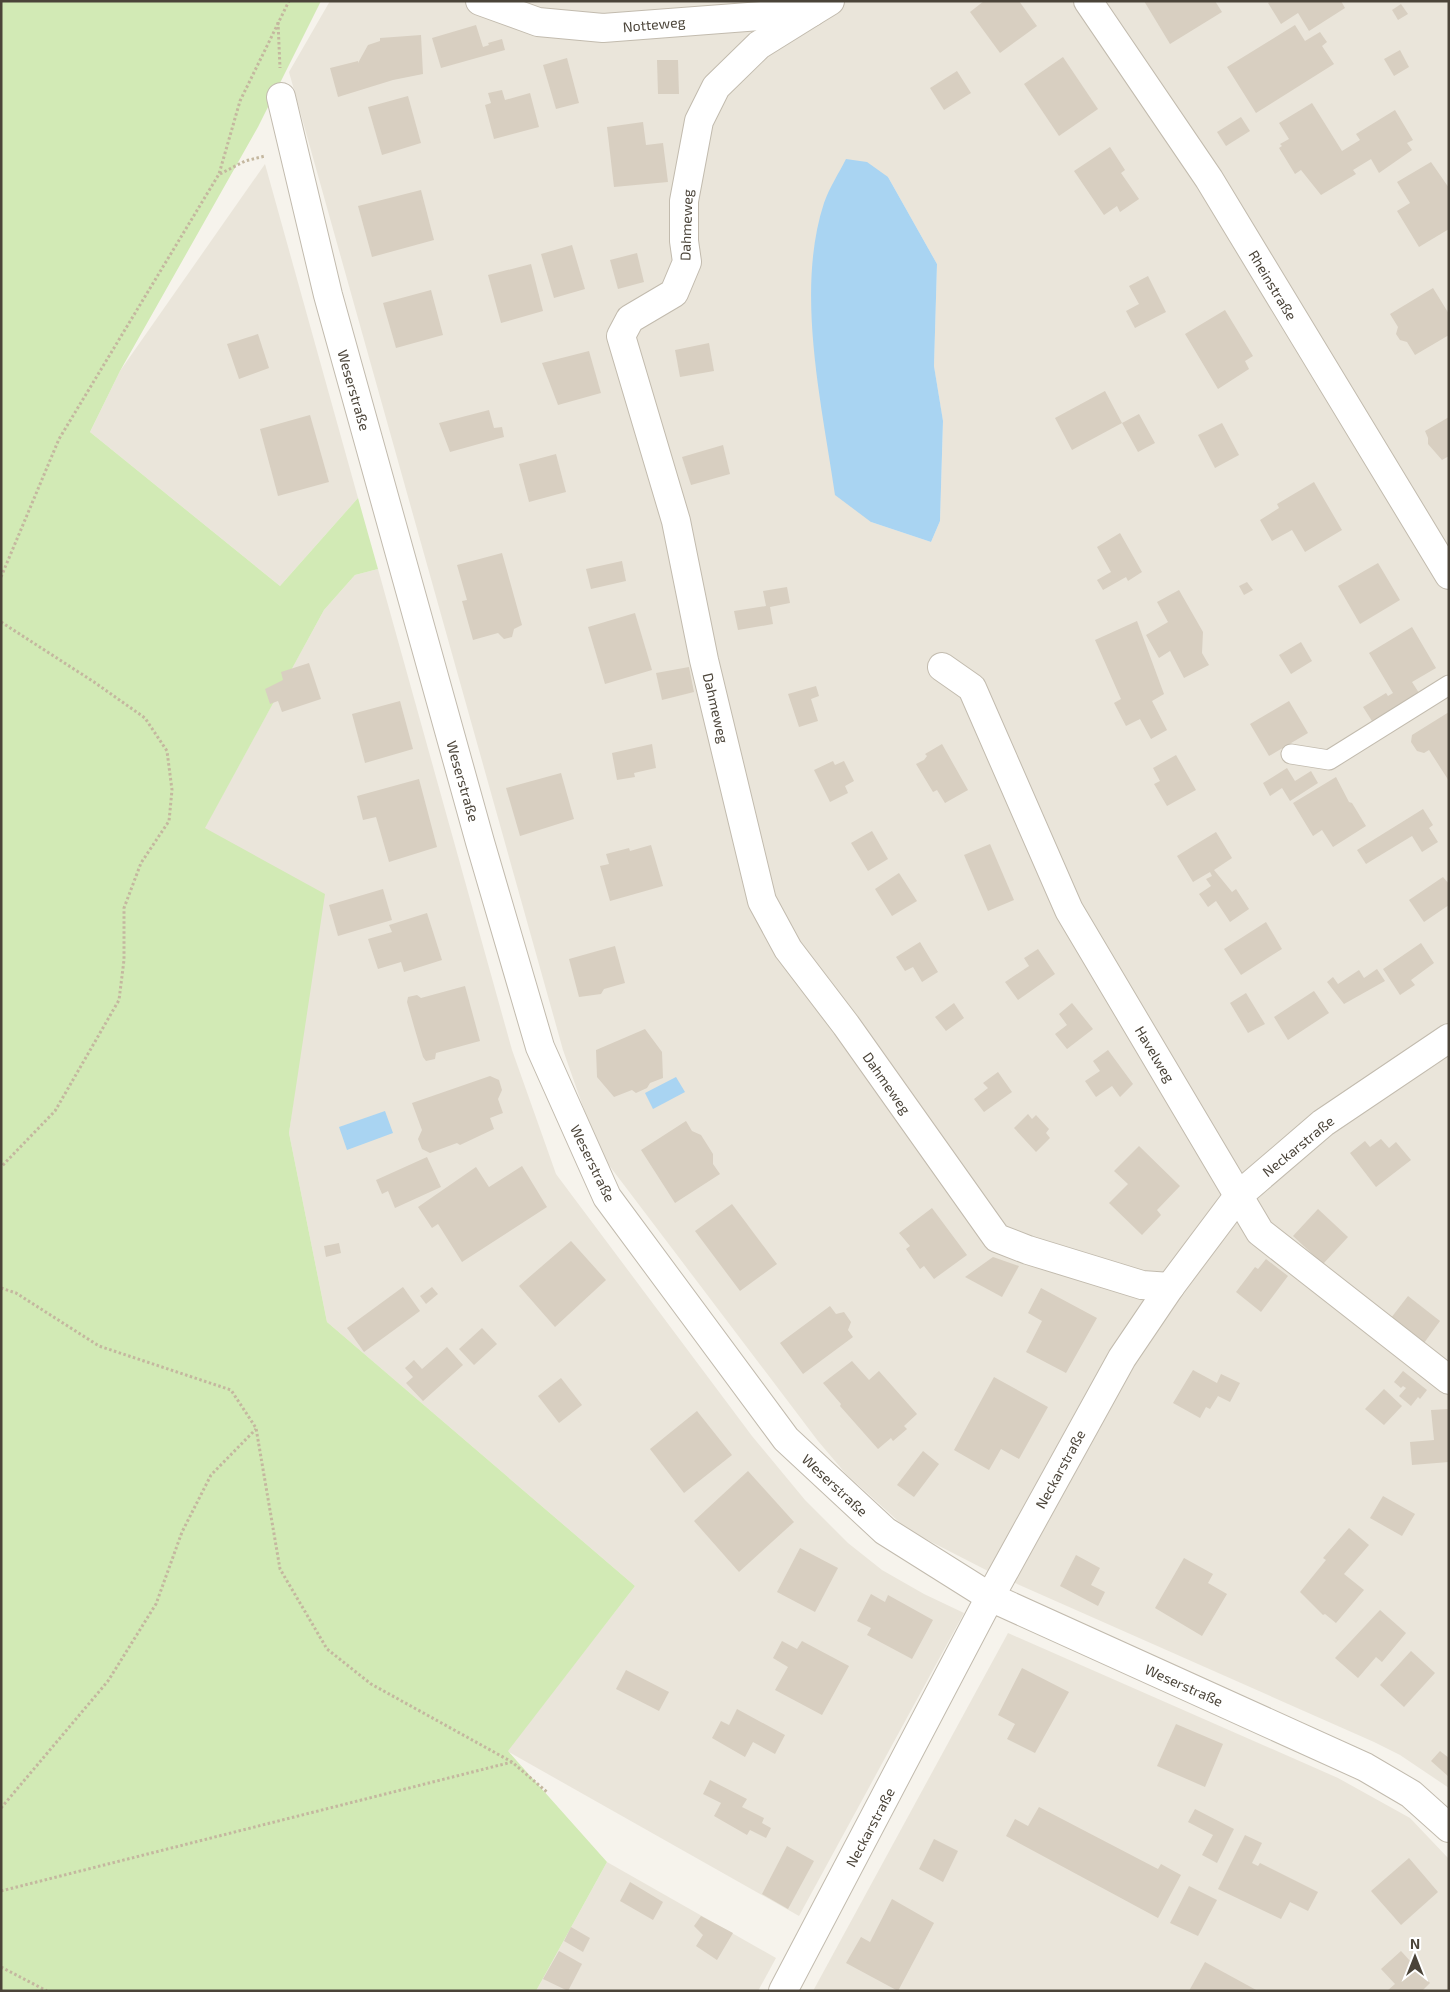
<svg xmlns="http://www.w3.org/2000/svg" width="1450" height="1992" viewBox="0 0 1450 1992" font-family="'Exo 2',sans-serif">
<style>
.residential{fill:#eae5da;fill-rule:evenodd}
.green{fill:#d2eab5}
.water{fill:#a9d4f2}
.building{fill:#d8cfc1}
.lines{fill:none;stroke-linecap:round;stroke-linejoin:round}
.service-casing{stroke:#c2bbae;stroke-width:21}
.minor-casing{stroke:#c2bbae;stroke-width:30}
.path{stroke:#c4b79f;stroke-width:3;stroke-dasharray:2.5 2.5;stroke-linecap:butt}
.service{stroke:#fff;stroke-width:19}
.minor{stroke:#fff;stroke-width:28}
.labels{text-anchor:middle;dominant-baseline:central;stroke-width:4;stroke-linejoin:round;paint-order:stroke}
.street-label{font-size:14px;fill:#4b4439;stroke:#fff}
</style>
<rect width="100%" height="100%" fill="#f6f3ec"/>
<g class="residential">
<path d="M330 1H1449V1788L1400 1755 1374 1742 988 1571 908 1530 846 1474 818 1441 599 1152 563 1050 289 72ZM888 177 937 264 934 366 943 422 940 521 931 542 871 522Z"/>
<path d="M265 164 358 498 280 586 90 432 120 371Z"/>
<path d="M378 569 512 1050 556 1174 752 1436 805 1500 848 1543 882 1570 924 1594 964 1613 799 1916 507 1751 635 1586 327 1322 289 1133 296 1081 204 829 324 610 355 575Z"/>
<path d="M1008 1633 1338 1778 1410 1818 1449 1859V1990L813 1991Z"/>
<path d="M607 1862 776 1958 758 1991H536Z"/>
</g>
<path class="green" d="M1 1H321L258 127 120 371 90 432 280 586 358 498 378 569 355 575 324 610 205 828 325 894 289 1133 327 1322 635 1586 508 1751 607 1862 536 1991H1Z"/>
<g class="water">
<path d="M846 159 867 162 888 177 937 264 934 366 943 421 940 521 931 542 871 522 835 495C822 404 795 292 824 203 829 188 839 173 846 159Z"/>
<path d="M676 1077 685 1092 653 1109 645 1093Z"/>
<path d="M385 1111 393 1133 347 1150 339 1127Z"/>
</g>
<g class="building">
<path d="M984 1H1019L1037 26 1000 53 970 12Z"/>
<path d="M1144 1H1215L1222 12 1170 44Z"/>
<path d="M1271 1H1341L1345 8 1309 31 1298 13 1281 24 1268 3Z"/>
<path d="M1401 4 1408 14 1398 20 1392 10Z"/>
<path d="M476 25 483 47 489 45 488 43 502 39 505 50 441 68 432 38Z"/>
<path d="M1295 25 1305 41 1320 32 1327 42 1322 46 1334 64 1256 113 1227 67Z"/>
<path d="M421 35 423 74 393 80 338 97 330 68 358 61V63L368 45 380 41V38Z"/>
<path d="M1400 50 1409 67 1394 76 1384 59Z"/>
<path d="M1063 57 1098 109 1059 136 1024 84Z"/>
<path d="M567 58 579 103 556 109 543 65Z"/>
<path d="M657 60H678L679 94H658Z"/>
<path d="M957 71 971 93 944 110 930 88Z"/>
<path d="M502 90 505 100 530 93 539 127 494 139 485 105 491 103 488 93Z"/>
<path d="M408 96 421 143 382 155 368 107Z"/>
<path d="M1312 103 1342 151 1360 140 1356 134 1395 110 1413 140 1407 143 1412 150 1379 173 1371 159 1353 170 1356 174 1321 195 1301 170 1295 174 1279 148 1282 146 1280 144 1289 139 1279 123Z"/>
<path d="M1241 117 1250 131 1226 146 1217 132Z"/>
<path d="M643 122 646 145 663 143 668 182 614 187 607 127Z"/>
<path d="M1110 147 1125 170 1121 173 1139 199 1120 212 1117 206 1104 215 1074 171Z"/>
<path d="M1431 162 1449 188V229L1419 247 1397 211 1410 203 1397 182Z"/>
<path d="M421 190 434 240 372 257 358 206Z"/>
<path d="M572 245 585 289 554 298 541 254Z"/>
<path d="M637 253 644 282 618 289 610 260Z"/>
<path d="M531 264 543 311 501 323 488 275Z"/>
<path d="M1148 276 1166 312 1135 328 1126 311 1139 304 1129 286Z"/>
<path d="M1433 288 1449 314V335L1415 355 1407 342 1400 340 1396 334 1398 327 1390 314Z"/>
<path d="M431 290 443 335 396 348 383 303Z"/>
<path d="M1225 310 1253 356 1245 361 1249 369 1218 389 1185 334Z"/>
<path d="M258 334 269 368 239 379 227 344Z"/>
<path d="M709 343 714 371 680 377 675 350Z"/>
<path d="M589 351 601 393 558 405 542 363Z"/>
<path d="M1105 391 1122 423 1139 414 1155 443 1138 452 1122 423 1072 450 1055 418Z"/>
<path d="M489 410 494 428 502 427 504 437 450 452 439 423Z"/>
<path d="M310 415 329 482 278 496 260 429Z"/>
<path d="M1449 417V456L1442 460 1428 444V438L1425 431Z"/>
<path d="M1222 423 1239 455 1215 468 1198 435Z"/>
<path d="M723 445 730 474 691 485 682 457Z"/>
<path d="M556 454 566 492 529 502 519 464Z"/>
<path d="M1314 482 1342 530 1305 552 1292 530 1272 541 1260 520 1279 508 1277 504Z"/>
<path d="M1120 533 1142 572 1128 581 1126 577 1103 590 1097 580 1111 572 1097 547Z"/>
<path d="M502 553 522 625 514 629 512 637 504 639 498 633 473 640 462 601 467 600 457 565Z"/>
<path d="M622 561 626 581 591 589 586 569Z"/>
<path d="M1378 563 1400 600 1360 624 1338 586Z"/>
<path d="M1247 582 1253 590 1244 595 1239 586Z"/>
<path d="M787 587 790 603 770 607 773 624 738 630 734 611 766 606 763 591Z"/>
<path d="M1179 590 1203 632 1202 653 1209 665 1184 678 1170 651 1159 658 1146 635 1168 622 1157 602Z"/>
<path d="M635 613 652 670 605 684 588 627Z"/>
<path d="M1137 621 1164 694 1152 701 1167 730 1151 739 1140 719 1126 726 1114 703 1121 699 1095 640Z"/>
<path d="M1412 627 1436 668 1412 682 1419 693 1372 721 1363 707 1386 693 1388 696 1393 693 1369 653Z"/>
<path d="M1301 642 1312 661 1291 674 1279 655Z"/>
<path d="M309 663 321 699 282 712 278 701 270 704 265 689 283 680 281 672Z"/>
<path d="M689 667 694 692 662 700 656 673Z"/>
<path d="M816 686 819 696 811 699 818 721 799 727 788 694Z"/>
<path d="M400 701 413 749 365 763 352 714Z"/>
<path d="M1289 701 1308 733 1269 756 1250 724Z"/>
<path d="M1449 712V781L1429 750 1424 753 1417 751 1411 742 1412 735Z"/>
<path d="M652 744 656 768 634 773 635 777 617 780 612 753Z"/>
<path d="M942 744 968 790 945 803 937 790 933 792 916 764 924 760 927 756 925 754Z"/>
<path d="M1176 755 1196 790 1167 806 1154 784 1160 781 1153 768Z"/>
<path d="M833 761 835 765 844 761 854 781 845 786 848 793 830 802 814 770Z"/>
<path d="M1287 768 1295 781 1311 771 1318 783 1290 801 1282 788 1270 796 1263 783Z"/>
<path d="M561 773 574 819 520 836 506 788Z"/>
<path d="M1336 777 1349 802 1352 803 1366 826 1333 847 1322 830 1313 836 1293 803Z"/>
<path d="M419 779 437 847 389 862 376 817 363 820 357 796Z"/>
<path d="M1423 809 1433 825 1429 828 1438 842 1422 852 1412 836 1366 864 1357 850Z"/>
<path d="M872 831 888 859 868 871 851 843Z"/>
<path d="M1216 832 1232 858 1214 870 1232 892 1236 889 1249 909 1230 922 1216 901 1208 907 1199 894 1211 886 1206 879 1212 876 1210 872 1193 882 1177 856Z"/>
<path d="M990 844 1014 900 988 911 964 855Z"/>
<path d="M651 845 663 886 610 901 600 866 609 864 606 854 629 848 630 851Z"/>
<path d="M899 873 917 901 892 916 875 889Z"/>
<path d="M1443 877 1449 884V905L1424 922 1409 900Z"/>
<path d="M383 889 392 920 338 936 329 905Z"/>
<path d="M427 913 442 960 404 972 401 962 378 969 368 939 392 932 389 925Z"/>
<path d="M1266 922 1282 949 1241 975 1224 949Z"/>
<path d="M920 942 938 972 922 982 913 967 905 971 896 957Z"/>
<path d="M1421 943 1434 963 1411 980 1415 985 1400 995 1383 969Z"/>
<path d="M615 946 625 983 604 989 601 994 579 997 569 959Z"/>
<path d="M1038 949 1055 974 1018 1000 1005 982 1029 966 1024 958Z"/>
<path d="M1377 969 1385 981 1344 1004 1327 982 1333 977 1338 984 1359 970 1364 978Z"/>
<path d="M465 986 480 1041 436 1053 435 1059 426 1061 423 1057 415 1030 407 1002 408 997 417 995 421 998Z"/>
<path d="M1314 991 1329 1013 1288 1040 1274 1017Z"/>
<path d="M1246 993 1265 1024 1248 1033 1230 1003Z"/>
<path d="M954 1003 964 1018 946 1031 935 1017Z"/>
<path d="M1072 1003 1093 1029 1067 1049 1055 1034 1067 1025 1059 1014Z"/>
<path d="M645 1029 662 1052 663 1078 650 1083 647 1088 636 1093 632 1090 614 1097 597 1077 596 1050Z"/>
<path d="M1108 1050 1133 1084 1120 1097 1112 1086 1096 1097 1085 1081 1100 1071 1093 1061Z"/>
<path d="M998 1072 1012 1092 984 1112 974 1099 988 1088 983 1083Z"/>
<path d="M490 1076 499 1080 502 1090 498 1099 503 1113 490 1118 494 1129 460 1145 457 1143 430 1153 422 1149 418 1139 422 1130 412 1103Z"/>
<path d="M1028 1114 1032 1119 1036 1115 1049 1129 1046 1133 1050 1138 1036 1152 1014 1128Z"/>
<path d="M686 1121 692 1131 701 1135 713 1154V1164L720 1174 675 1203 641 1150Z"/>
<path d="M1381 1139 1389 1148 1396 1142 1411 1160 1376 1187 1350 1153 1365 1141 1370 1147Z"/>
<path d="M1139 1146 1180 1186 1157 1210 1161 1215 1142 1235 1109 1203 1128 1184 1114 1171Z"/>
<path d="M427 1157 441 1187 395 1208 388 1191 382 1194 376 1180Z"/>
<path d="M522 1166 547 1207 462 1262 438 1224 432 1228 418 1207 476 1167 489 1187Z"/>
<path d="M732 1204 777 1264 740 1291 695 1231Z"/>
<path d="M932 1208 967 1255 934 1279 924 1266 920 1269 906 1249 910 1246 899 1233Z"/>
<path d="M1318 1209 1348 1237 1323 1264 1293 1236Z"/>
<path d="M571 1241 606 1280 555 1327 519 1286Z"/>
<path d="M339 1243 341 1253 326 1257 324 1246Z"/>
<path d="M993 1257 1019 1266 1002 1297 965 1277Z"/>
<path d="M1266 1259 1288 1276 1261 1312 1236 1292 1255 1267 1258 1269Z"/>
<path d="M403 1287 420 1311 364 1352 347 1328Z"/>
<path d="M432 1287 438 1294 426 1304 420 1296Z"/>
<path d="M1041 1288 1097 1318 1066 1373 1026 1352 1042 1321 1028 1313Z"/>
<path d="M1408 1296 1440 1321 1424 1343 1391 1318Z"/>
<path d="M830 1306 836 1314 844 1312 851 1322 848 1330 853 1337 803 1374 780 1343Z"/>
<path d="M482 1328 497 1344 474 1365 459 1349Z"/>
<path d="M447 1347 463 1365 423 1401 406 1383 413 1377 405 1368 414 1360 422 1369Z"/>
<path d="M852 1361 869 1380 879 1371 917 1414 904 1426 907 1429 893 1441 891 1438 878 1449 840 1406 841 1404 823 1383Z"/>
<path d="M1193 1370 1217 1383 1221 1374 1240 1383 1230 1402 1218 1396 1210 1409 1206 1407 1200 1418 1173 1403Z"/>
<path d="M1403 1371 1427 1390 1420 1399 1418 1397 1411 1406 1399 1396 1406 1388 1403 1386 1401 1388 1394 1382Z"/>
<path d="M994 1377 1048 1407 1019 1459 1001 1449 989 1470 954 1450Z"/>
<path d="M561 1378 582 1405 559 1423 538 1396Z"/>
<path d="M1384 1389 1402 1406 1384 1425 1365 1409Z"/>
<path d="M1449 1409V1462L1412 1465 1410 1442 1434 1440 1431 1410Z"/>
<path d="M697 1411 732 1455 684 1493 650 1449Z"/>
<path d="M923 1451 939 1464 914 1497 897 1485Z"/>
<path d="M748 1471 794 1522 739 1572 694 1521Z"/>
<path d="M1383 1496 1415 1514 1402 1536 1370 1518Z"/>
<path d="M1349 1528 1369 1545 1344 1574 1364 1590 1336 1623 1325 1614 1323 1615 1300 1592 1326 1560 1323 1558Z"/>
<path d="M800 1548 838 1568 815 1612 777 1592Z"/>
<path d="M1076 1555 1100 1568 1091 1585 1105 1592 1098 1606 1060 1586Z"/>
<path d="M1184 1558 1213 1574 1208 1583 1227 1594 1202 1636 1155 1608Z"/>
<path d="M871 1594 885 1602 888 1595 933 1620 912 1659 867 1635 871 1628 857 1621Z"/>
<path d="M1380 1610 1406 1633 1382 1662 1376 1657 1358 1678 1335 1658Z"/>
<path d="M782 1641 797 1649 802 1641 849 1666 822 1715 775 1690 788 1667 773 1658Z"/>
<path d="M1411 1651 1435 1673 1404 1707 1380 1685Z"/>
<path d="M1022 1668 1069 1692 1035 1753 1007 1739 1015 1724 998 1715Z"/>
<path d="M626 1670 669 1692 659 1711 616 1689Z"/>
<path d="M737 1709 785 1735 775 1754 753 1742 745 1757 712 1738 721 1721 729 1725Z"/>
<path d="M1176 1724 1223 1744 1205 1787 1157 1766Z"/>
<path d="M1440 1751 1449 1758V1777L1431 1761Z"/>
<path d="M710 1780 747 1799 742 1807 764 1818 762 1823 771 1828 766 1838 750 1830 747 1835 714 1816 721 1803 703 1794Z"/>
<path d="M1039 1807 1158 1869 1161 1864 1181 1875 1158 1918 1006 1836 1015 1819 1028 1826Z"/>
<path d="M1195 1809 1234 1829 1217 1863 1202 1855 1213 1835 1188 1822Z"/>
<path d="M1245 1835 1262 1843 1252 1863 1258 1866 1260 1863 1318 1892 1308 1911 1290 1902 1281 1919 1218 1889Z"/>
<path d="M934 1839 958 1851 943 1882 919 1869Z"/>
<path d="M787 1846 814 1861 788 1909 762 1894Z"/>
<path d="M1409 1858 1438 1892 1401 1925 1371 1891Z"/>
<path d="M630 1882 663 1902 653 1920 620 1901Z"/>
<path d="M1189 1886 1217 1900 1198 1936 1170 1923Z"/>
<path d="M892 1899 934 1923 898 1991 846 1963 861 1937 870 1942Z"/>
<path d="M701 1916 733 1933 717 1960 696 1946 703 1935 694 1926Z"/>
<path d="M571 1927 590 1938 583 1952 564 1941Z"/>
<path d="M559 1951 582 1964 568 1991 543 1979Z"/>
<path d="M1401 1951 1430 1983 1422 1991H1387L1395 1984 1381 1969Z"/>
<path d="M1205 1962 1258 1991H1189Z"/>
</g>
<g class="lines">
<defs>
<path id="service" d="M1291 754 1329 760 1449 685"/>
<g id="minor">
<path d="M480 1 538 22 603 28 812 12 830 1"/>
<path d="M1088 1 1209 179 1449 575"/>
<path d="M812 12 759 45 716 87 699 121 684 201V241L687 262 674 293 630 319 621 336 676 521 704 660 762 901 788 949 846 1025 997 1238 1028 1250 1142 1285 1170 1287"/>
<path d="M281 97 328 295 480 842 540 1047 607 1197 786 1439 885 1531 990 1597 1365 1767 1411 1794 1449 1828"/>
<path d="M942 667 972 688 1069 910 1260 1232 1449 1380"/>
<path d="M783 1991 990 1597 1122 1358 1170 1287 1239 1195 1323 1123 1449 1038"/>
</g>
</defs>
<use href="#service" class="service-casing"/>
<use href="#minor" class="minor-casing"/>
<g class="path">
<path d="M278 22 280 68"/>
<path d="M220 174 245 161 265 156"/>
<path d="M1 577 59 439 219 174 240 101 289 1"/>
<path d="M1 622 94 682 145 718 167 751 172 790 169 821 141 863 124 908V960L119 1000 55 1111 1 1167"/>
<path d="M1 1288 16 1293 99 1346 231 1390 256 1428 280 1569 327 1649 371 1684 512 1762 547 1792"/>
<path d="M1 1808 108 1681 156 1604 182 1532 211 1475 256 1429"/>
<path d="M1 1891 512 1762"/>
<path d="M1 1967 47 1991"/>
</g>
<use href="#service" class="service"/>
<use href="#minor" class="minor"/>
</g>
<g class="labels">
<g class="street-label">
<text transform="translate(654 24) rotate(-5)">Notteweg</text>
<text transform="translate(686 225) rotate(-88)">Dahmeweg</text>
<text transform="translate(1273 285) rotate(59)">Rheinstraße</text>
<text transform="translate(354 390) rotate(74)">Weserstraße</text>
<text transform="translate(716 708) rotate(77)">Dahmeweg</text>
<text transform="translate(463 781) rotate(74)">Weserstraße</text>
<text transform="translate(1155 1054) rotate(59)">Havelweg</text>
<text transform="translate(887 1083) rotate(55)">Dahmeweg</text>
<text transform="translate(1298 1146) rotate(-39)">Neckarstraße</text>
<text transform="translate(593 1163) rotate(64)">Weserstraße</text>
<text transform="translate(1060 1469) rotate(-61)">Neckarstraße</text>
<text transform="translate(835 1485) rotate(43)">Weserstraße</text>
<text transform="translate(1184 1685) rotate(24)">Weserstraße</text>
<text transform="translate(870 1827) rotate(-62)">Neckarstraße</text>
</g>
</g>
<rect width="1450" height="1992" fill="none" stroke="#4b4439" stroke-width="5"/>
<g transform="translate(1415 1957)" stroke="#ffffff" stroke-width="4" paint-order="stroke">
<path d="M0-4L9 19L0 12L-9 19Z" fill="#4b4439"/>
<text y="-8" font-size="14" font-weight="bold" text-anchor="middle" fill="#4b4439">N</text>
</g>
</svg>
